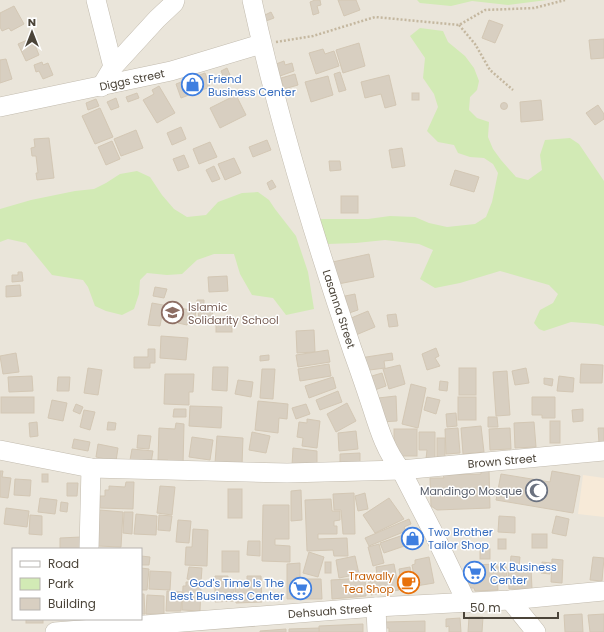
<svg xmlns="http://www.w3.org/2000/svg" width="604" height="632" viewBox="0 0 604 632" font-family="Poppins,sans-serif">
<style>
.residential{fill:#eae5da;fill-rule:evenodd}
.commercial{fill:#f7ead8}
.green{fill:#d2eab5}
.building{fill:#d8cfc1;stroke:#d3c7b4}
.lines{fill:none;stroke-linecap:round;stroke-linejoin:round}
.minor-casing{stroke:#c2bbae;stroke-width:20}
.path{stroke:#c4b79f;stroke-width:2.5;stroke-dasharray:2 2;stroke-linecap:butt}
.minor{stroke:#fff;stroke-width:19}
.labels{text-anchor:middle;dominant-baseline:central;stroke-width:3;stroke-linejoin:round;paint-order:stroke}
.shop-label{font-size:11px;fill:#366cbe;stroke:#fff;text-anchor:start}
.street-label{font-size:11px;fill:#4b4439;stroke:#fff}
.education-label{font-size:11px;fill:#785e54;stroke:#fff;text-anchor:start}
.worship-label{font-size:11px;fill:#5b616d;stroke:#fff;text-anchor:end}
.food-label{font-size:11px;fill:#c56008;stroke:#fff;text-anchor:end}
</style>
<rect width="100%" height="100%" fill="#f6f3ec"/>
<path class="residential" d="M0 0H604V632H0ZM13 549H141V619H13Z"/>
<path class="commercial" d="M583 475 604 478V517L578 514Z"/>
<g class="green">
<path d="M417 0H547L508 5 472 1 451 6 420 3Z"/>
<path d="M420 28 443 31 448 42 465 56 474 68 479 81 477 90 470 97 469 110 477 118 489 122 488 137 493 149 501 160 516 177 528 180 542 170 540 155 545 140 570 138 579 144 604 181V326L597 324 571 322 544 331 539 329 534 323 540 310 553 303 558 294 549 285 500 271 460 283 435 288 420 279 433 250 419 244 385 240 356 243 327 244 314 219H368L390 216 415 217 429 223 447 227 475 224 486 217 492 202 498 173 493 164 484 158 470 157 458 153 454 145 438 142 427 131 438 107 434 94 423 78 425 58 410 36Z"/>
<path d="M137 171 150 177 162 195 174 209 187 217 206 215 218 202 242 193 258 192 269 200 275 209 296 236 308 272 314 309 286 315 273 298 252 295 240 274 234 254H214L197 260 182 274 167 275 147 273 140 280 139 294 134 309 122 315 106 311 95 306 88 287 83 280 52 275 26 243 8 239 0 242V209L31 200 75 191 94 189 106 183 120 174Z"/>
</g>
<g class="building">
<path d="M315 0H320L321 5 317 6 319 13 313 15 310 2Z"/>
<path d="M338 0H356L360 10 344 16Z"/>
<path d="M14 6 24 24 11 31 9 28 2 31 0 27V13Z"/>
<path d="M271 12 274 18 266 21 263 16Z"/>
<path d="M489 20 503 25 495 43 482 38Z"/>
<path d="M32 38 39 55 26 61 18 44Z"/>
<path d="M604 39V58L591 59 589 40Z"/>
<path d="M359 43 365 66 343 73 336 50Z"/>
<path d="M323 49 325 54 334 51 339 66 316 74 309 53Z"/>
<path d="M6 59 12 79 0 83V60Z"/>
<path d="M284 61 285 65 292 63 294 71 280 76 276 64Z"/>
<path d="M42 62 43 65 48 63 53 75 43 79 39 71 36 72 34 65Z"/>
<path d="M227 68 230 75 224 78 221 71Z"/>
<path d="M340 72 346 90 339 92 334 74Z"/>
<path d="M205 73 210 87 181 98 176 84Z"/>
<path d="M295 74 298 85 284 89 281 78Z"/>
<path d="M389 75 396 105 385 108 381 94 365 98 361 82Z"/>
<path d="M328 76 333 95 311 102 305 82Z"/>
<path d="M159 86 175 113 157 123 143 100 154 94 152 90Z"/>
<path d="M137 93 139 98 128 102 126 97Z"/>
<rect x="412" y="93" width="7" height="7"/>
<path d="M236 95 246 115 220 128 210 108Z"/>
<path d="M116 98 119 107 111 110 107 102Z"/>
<path d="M96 99 99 106 88 110 86 103Z"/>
<path d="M541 100 543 120 521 122 520 102Z"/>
<circle cx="504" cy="106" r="3.5"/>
<path d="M598 105 604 114V119L595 125 586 113Z"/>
<path d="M100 108 113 137 95 144 82 116Z"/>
<path d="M181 127 186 139 172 145 167 133Z"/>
<path d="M136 130 143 148 121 156 114 139Z"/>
<path d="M49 138 54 178 37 180 36 173H38L36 156H32L31 148 35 147 34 139Z"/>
<path d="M267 140 271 150 253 157 249 147Z"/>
<path d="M112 141 120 159 106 165 98 147Z"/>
<path d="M210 142 217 157 199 164 193 149Z"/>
<path d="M402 148 405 166 392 168 389 150Z"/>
<path d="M184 155 189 167 178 171 173 159Z"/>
<path d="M234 158 241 173 225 180 218 164Z"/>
<path d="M329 161H340L341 170 330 171Z"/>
<path d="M214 166 220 179 212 182 206 170Z"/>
<path d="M455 170 479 177 474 192 450 185Z"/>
<path d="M272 180 276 187 270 190 267 183Z"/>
<rect x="341" y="196" width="17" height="17"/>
<path d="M369 254 374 277 333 285 328 263Z"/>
<path d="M18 272H22L23 281 12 282V275H18Z"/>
<path d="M227 276 228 291 209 292 208 277Z"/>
<path d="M20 285 21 296 6 297V286Z"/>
<path d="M155 287 167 289 164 298 153 296Z"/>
<path d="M355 294 358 310 349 313 345 296Z"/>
<path d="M197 300H204V306H212L213 319 199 320Z"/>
<path d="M152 303 196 311 194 322 188 321 187 325 178 323V320H176L175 324 168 323 169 316 162 315 160 326 148 325Z"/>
<path d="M368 311 375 327 351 337 344 321Z"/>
<path d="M396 314 398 326 389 327 387 315Z"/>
<rect x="216" y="318" width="16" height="14"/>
<path d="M314 330 315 352 297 353 296 331Z"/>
<path d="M161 336 188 338 186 360 160 358Z"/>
<path d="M436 348 439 356 435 358 440 366 427 370 422 354Z"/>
<path d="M148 349H155V363H150V368H134V357H148Z"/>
<path d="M328 350 330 362 298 367 296 355Z"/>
<path d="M16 353 19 372 3 374 0 356Z"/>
<path d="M392 353 393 360 384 361 385 368 362 371 360 358Z"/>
<path d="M269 355V360L260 361V356Z"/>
<path d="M329 364 331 376 300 381 298 369Z"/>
<path d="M581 364 603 365 602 383H580Z"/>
<path d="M400 365 405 384 389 389 383 369Z"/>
<path d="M213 367H228L227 391 212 390Z"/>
<path d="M88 368 102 370 98 395 84 393Z"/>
<rect x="459" y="368" width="17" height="27"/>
<path d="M526 368 529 383 515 385 512 371Z"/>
<path d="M262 369H275L273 399 260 398Z"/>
<path d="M507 371 510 415 496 416 493 372Z"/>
<path d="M382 373 386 386 369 392 365 378Z"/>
<path d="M165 374H194L193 392H189V405L164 404Z"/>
<path d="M32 376 33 391 9 392 8 377Z"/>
<path d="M559 376 574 378 573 392 557 391Z"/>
<path d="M58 377H70L69 391H57Z"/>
<path d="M333 377 336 388 309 398 305 386Z"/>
<path d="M544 378 553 379 552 386 544 384Z"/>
<path d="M238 380 253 382 251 397 235 394Z"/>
<path d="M440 381 448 382 447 391 439 390Z"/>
<path d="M411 384 426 388 418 428 402 424Z"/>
<path d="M338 391 342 402 320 410 316 400Z"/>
<path d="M396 396 397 421 380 422 378 398Z"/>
<rect x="1" y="397" width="33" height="16"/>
<path d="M427 397 440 400 436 414 424 410Z"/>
<rect x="458" y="397" width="18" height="23"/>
<path d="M532 397H555V418H542V415H532Z"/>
<path d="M52 400 67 403 63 421 48 418Z"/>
<path d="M258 401 288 404 287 419 279 418 278 433 255 430Z"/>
<path d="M347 403 356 421 336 432 327 414Z"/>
<path d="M76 404 83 407 80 414 73 411Z"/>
<path d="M306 404 310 414 296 419 292 408Z"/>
<path d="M190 406 222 407 221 428 189 426Z"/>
<path d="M174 409H186V417H173Z"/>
<path d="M583 409V421L573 422 572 410Z"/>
<path d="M84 410 95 412 90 430 80 427Z"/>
<path d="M456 413 457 426 447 427 446 414Z"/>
<path d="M488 417H497L498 427H488Z"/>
<path d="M307 419 320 421 317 448 302 446 303 438 297 437 299 422 307 423Z"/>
<rect x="550" y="421" width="10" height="22"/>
<path d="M37 422 38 436 30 437 29 423Z"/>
<path d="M108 422 116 423 115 430H107Z"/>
<path d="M534 422 536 447 515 448 514 423Z"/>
<path d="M176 423 184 424 183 466H168V460H158L159 428 175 429Z"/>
<path d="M481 426 484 452 463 454 461 428Z"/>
<path d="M458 428 460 453 446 454 445 429Z"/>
<path d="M510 428 511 449 490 450 489 429Z"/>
<path d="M598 428H604V443H599Z"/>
<rect x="394" y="429" width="23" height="27"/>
<path d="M356 431 358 449 339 451 338 433Z"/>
<path d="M252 432 270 436 266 453 249 450Z"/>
<path d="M419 432H435V459H426L427 450H419Z"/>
<path d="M138 435 151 436 149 449 137 448Z"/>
<path d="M217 436 243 438 242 465 215 463Z"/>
<path d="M192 437 213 440 210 460 189 457Z"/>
<rect x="437" y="438" width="8" height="21"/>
<path d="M74 439 90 442 88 451 72 448Z"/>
<path d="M98 444 118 448 116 461 96 457Z"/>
<path d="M293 448 317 451V469L292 466Z"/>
<path d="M132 449 153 451 151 463 130 460Z"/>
<path d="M360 453V469H340V454Z"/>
<path d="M481 470H489L490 508 437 510 431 506 430 478H444L443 475 481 474Z"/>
<path d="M0 471H3L2 477 11 478 8 498 0 497Z"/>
<path d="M552 471 580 476 573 513 496 500 501 474 550 482Z"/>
<rect x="42" y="474" width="6" height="8"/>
<path d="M15 479 31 480 30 496 14 495Z"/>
<path d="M126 482H134L133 509 100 508V496H105V490H109V486L125 487Z"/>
<path d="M67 483H78L77 496H67Z"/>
<path d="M160 486 175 487 172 515 157 513Z"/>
<rect x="228" y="489" width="14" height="29"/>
<path d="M301 490 302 520 291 521V491Z"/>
<path d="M354 493 355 534H343L341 510H334L333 494Z"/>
<path d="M365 493 368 509 358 511 355 496Z"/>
<path d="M40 498 57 500 55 514 38 512Z"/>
<path d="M389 498 404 519 375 533 363 515Z"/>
<path d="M331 499 332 511H340V520L334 521V526H337V534H318V539L347 538 348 556H334L333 550 307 551 305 500Z"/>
<path d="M61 502 68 503 67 512 60 511Z"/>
<path d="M263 505H289V539H275V545L290 546V562L262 561Z"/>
<path d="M6 508 29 511 27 527 4 524Z"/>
<path d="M100 510 123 512 121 547 97 546Z"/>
<path d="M124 512H133L132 534 123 533Z"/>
<path d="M136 514 157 516 156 535 134 534Z"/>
<path d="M30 515 42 516V535L29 534Z"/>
<path d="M159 515 172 516 170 531 158 530Z"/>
<path d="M499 516 515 517V533L498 532Z"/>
<path d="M556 516 569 519 566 536 552 533Z"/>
<path d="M409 519 411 524 404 527 406 531 369 546 365 538Z"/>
<path d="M178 520 191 521 189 543 176 542Z"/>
<path d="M193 529 208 530 207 566 185 565 186 547H192Z"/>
<path d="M415 531 419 541 384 553 380 543Z"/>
<rect x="532" y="534" width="15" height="14"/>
<path d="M81 537V549H60V538Z"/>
<rect x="498" y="539" width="8" height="10"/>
<path d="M248 541H260V556L247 555Z"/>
<path d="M379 544 384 563 373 566 368 547Z"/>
<rect x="480" y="549" width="10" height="10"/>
<rect x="222" y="551" width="17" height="21"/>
<path d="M309 552 324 557 318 577 303 573Z"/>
<path d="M141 556 150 557 149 565H141Z"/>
<path d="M355 556 359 574 339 578 336 560Z"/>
<path d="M511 556 520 557 519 567 510 566Z"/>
<path d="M429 557 434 583 416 586 412 565 415 564V560Z"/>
<path d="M593 557 604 558 602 581 590 580Z"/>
<path d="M552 559 563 560 562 583 551 582Z"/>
<rect x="325" y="562" width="6" height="11"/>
<path d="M542 562 551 563 550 574 541 573Z"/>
<path d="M300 563V579H321L322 599H287V564Z"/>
<path d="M394 564 399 590 371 595 368 577 377 575 376 567Z"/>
<path d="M497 564V567H506L507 577 497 578 498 590 475 591 474 588H469L467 568 472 567V565Z"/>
<path d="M189 567 202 568 201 582 187 579Z"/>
<path d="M410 567 413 588 402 589 399 569Z"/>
<path d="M141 568 149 569 147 590H141Z"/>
<path d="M531 568 532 589H509L508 569Z"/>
<path d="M150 571 171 572 170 590 149 589Z"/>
<path d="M215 576H228V584H234V601L215 602Z"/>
<path d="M247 576H261L262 602 236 603 235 585 247 584Z"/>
<path d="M365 578 366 596 332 599 331 580Z"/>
<path d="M186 582H193L192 587H201L200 611 182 610 183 586H186Z"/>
<path d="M167 591 182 592 181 611H166Z"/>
<path d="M141 594H144L145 614H141Z"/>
<path d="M147 595 164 596V614H146Z"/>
<path d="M582 614 583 632H565L564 615Z"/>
<path d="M604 614V632H590L588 615Z"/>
<path d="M469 617H483L482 632H468Z"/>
<path d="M460 618 461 632H449V626L446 627V619Z"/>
<rect x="26" y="619" width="17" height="4"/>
<path d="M425 621V632H389V628H385V622Z"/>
<path d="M363 624V632H319V626Z"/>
<path d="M319 628V632H289V629Z"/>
<path d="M286 629V632H260V631Z"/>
</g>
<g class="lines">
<defs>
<g id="minor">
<path d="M96 0 113 67 101 87"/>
<path d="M252 0C278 119 314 237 353 352 360 371 366 389 372 407 379 429 386 452 401 470L434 534 467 603"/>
<path d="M113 67 157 19 174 3 175 0"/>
<path d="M0 107 171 71 261 44"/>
<path d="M0 450 91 468 287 473 401 470 604 451"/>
<path d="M89 549 91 468"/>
<path d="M510 600 536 632"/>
<path d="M376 607 377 632"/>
<path d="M55 632 376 607 510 600 604 591"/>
</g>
</defs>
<use href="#minor" class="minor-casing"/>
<g class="path">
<path d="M459 25 475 44 490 70 513 90"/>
<path d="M276 42 313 36 375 17 459 25 485 10 534 8 565 0"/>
</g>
<use href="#minor" class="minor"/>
</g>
<defs>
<symbol id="shop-ring" viewBox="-11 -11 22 22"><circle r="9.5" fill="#fff" stroke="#3f7fe0" stroke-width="1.5"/><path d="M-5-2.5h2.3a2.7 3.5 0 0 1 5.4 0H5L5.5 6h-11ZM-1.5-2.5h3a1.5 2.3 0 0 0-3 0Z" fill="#3f7fe0"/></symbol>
<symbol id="school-ring" viewBox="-11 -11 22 22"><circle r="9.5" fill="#fff" stroke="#8d6e63" stroke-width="1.5"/><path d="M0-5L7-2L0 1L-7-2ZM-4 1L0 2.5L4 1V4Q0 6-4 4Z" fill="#8d6e63"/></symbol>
<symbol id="mosque-ring" viewBox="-11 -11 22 22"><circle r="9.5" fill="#fff" stroke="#6b7280" stroke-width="1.5"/><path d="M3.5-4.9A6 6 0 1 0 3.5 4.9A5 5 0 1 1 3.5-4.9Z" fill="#6b7280"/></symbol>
<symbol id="supermarket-ring" viewBox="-11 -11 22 22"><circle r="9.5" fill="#fff" stroke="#3f7fe0" stroke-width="1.5"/><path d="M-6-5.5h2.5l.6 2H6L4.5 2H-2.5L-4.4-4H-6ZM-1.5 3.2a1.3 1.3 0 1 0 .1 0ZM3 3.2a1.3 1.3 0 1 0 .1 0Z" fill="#3f7fe0"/></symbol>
<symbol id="cafe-ring" viewBox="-11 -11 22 22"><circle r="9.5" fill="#fff" stroke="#e8710a" stroke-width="1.5"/><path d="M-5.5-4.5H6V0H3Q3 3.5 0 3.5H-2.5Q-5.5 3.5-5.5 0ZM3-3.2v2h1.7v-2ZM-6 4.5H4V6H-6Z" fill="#e8710a"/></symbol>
</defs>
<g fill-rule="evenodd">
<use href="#shop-ring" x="180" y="72" width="25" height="25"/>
<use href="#school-ring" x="160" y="300" width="25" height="25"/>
<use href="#mosque-ring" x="524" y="478" width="25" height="25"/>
<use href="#shop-ring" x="400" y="526" width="25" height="25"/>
<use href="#supermarket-ring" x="462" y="560" width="25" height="25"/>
<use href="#cafe-ring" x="396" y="570" width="25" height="25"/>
<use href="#supermarket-ring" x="288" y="576" width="25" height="25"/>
</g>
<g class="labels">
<g class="shop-label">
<text x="208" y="79">Friend<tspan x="208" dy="13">Business Center</tspan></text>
<text x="428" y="532">Two Brother<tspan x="428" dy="13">Tailor Shop</tspan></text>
<text x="490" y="567">K K Business<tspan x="490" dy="13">Center</tspan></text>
<text x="284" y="583" text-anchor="end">God's Time Is The<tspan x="284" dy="13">Best Business Center</tspan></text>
</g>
<g class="street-label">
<text transform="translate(132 80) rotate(-12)">Diggs Street</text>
<text transform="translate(339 309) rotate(72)">Lasanna Street</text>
<text transform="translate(502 461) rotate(-5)">Brown Street</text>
<text transform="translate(330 611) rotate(-4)">Dehsuah Street</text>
</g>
<g class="education-label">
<text x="188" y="307">Islamic<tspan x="188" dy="13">Solidarity School</tspan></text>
</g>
<g class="worship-label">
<text x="522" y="491">Mandingo Mosque</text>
</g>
<g class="food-label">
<text x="394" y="576">Trawally<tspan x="394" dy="13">Tea Shop</tspan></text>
</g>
</g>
<rect x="12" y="548" width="130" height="72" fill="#ffffff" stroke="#b7b4b0"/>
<rect x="20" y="561" width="20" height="6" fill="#ffffff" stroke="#b7b4b0"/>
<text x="48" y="568" font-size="12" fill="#4b4439">Road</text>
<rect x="20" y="578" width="20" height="12" fill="#d2eab5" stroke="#b7b4b0"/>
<text x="48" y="588" font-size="12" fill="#4b4439">Park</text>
<rect x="20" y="598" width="20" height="12" fill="#d8cfc1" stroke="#b7b4b0"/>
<text x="48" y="608" font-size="12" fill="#4b4439">Building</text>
<g transform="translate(32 32)" stroke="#ffffff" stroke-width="3" paint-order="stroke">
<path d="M0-3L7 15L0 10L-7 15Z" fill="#4b4439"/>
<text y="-6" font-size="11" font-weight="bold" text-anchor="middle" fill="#4b4439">N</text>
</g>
<path d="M464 612v6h94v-6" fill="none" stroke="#4b4439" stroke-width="2"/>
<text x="470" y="612" font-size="12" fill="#4b4439" stroke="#ffffff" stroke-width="3" paint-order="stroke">50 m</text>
</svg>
